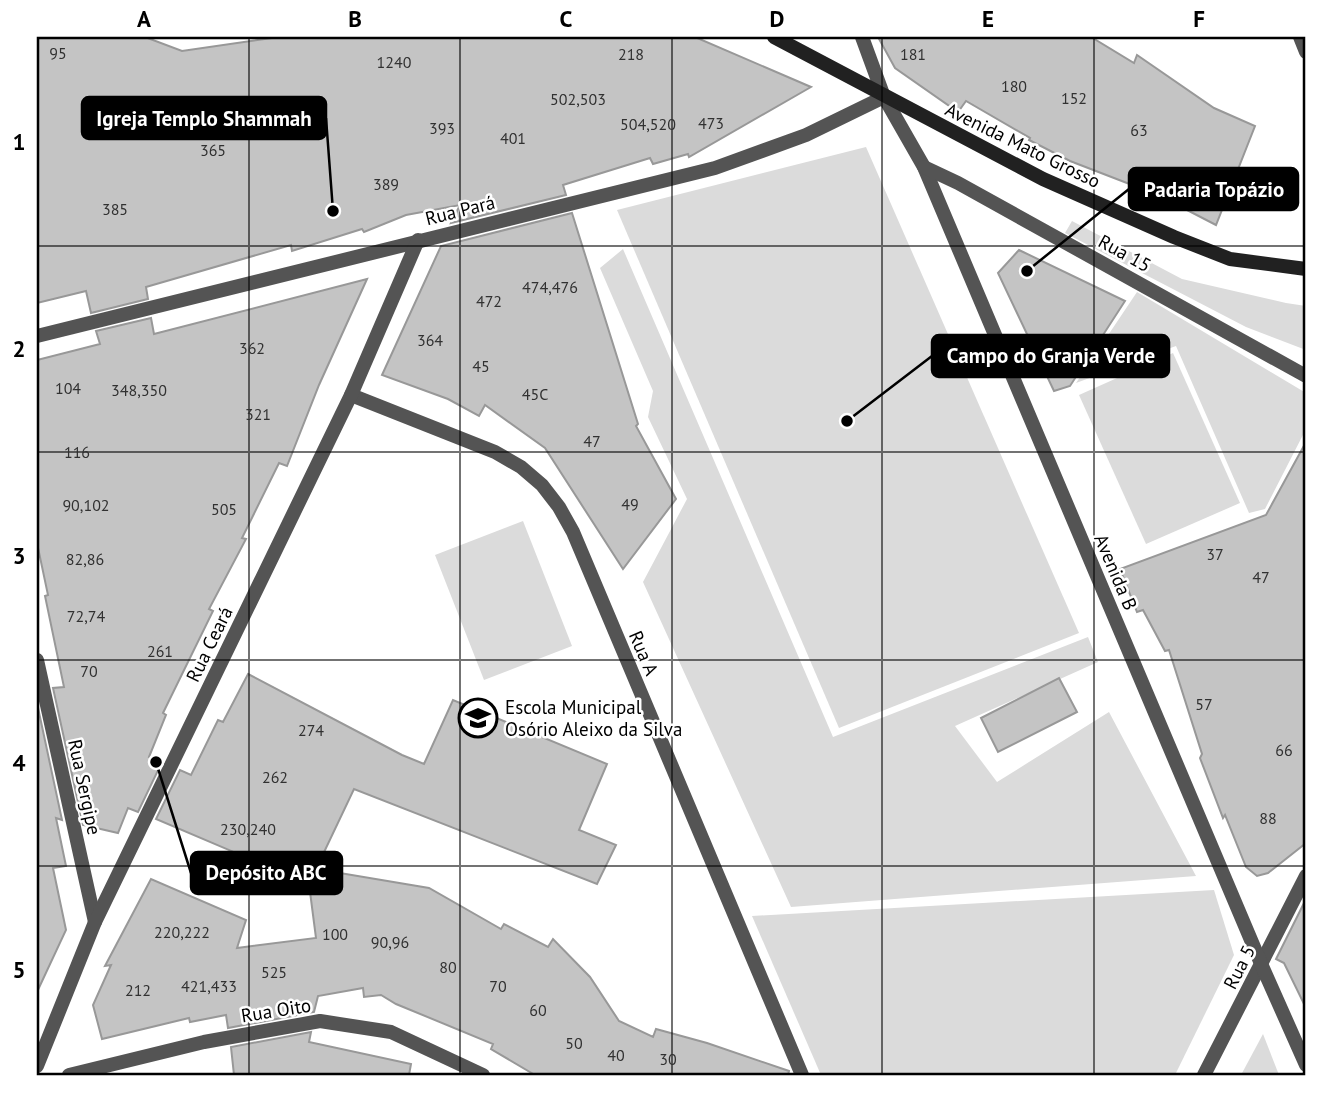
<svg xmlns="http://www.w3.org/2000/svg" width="1343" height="1112" viewBox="0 0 1343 1112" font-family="'PT Sans',sans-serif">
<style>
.green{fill:#dbdbdb}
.building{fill:#c4c4c4;stroke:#989898;stroke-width:2}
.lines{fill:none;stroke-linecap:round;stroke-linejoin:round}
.minor{stroke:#545454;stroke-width:14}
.tertiary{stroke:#545454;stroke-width:14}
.secondary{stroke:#212121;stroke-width:14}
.grid{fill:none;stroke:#000;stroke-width:2;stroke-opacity:0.55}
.labels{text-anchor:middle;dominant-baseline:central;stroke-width:5;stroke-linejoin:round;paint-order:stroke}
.number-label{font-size:16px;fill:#313131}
.street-label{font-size:19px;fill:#000;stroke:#fff}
.poi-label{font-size:19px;fill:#000;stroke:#fff;text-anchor:start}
.leader{fill:none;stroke:#000;stroke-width:2.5}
.callout-dot{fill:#000;stroke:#fff;stroke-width:2.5}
.callout{fill:#000;stroke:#000;stroke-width:2.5}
.callout-label{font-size:21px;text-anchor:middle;font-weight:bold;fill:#fff}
.neatline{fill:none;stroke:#000;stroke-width:2.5}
.grid-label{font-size:23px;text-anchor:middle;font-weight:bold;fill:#000}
</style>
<rect width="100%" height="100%" fill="#fff"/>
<g class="green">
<path d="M866 147 1079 633 839 728 617 210Z"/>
<path d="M1072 221 1182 279 1286 303 1306 306V350L1246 327 1065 233Z"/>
<path d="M623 249 833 737 1088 637 1098 662 955 726 997 782 1109 712 1196 876 791 907 643 582 687 499 648 417 653 391 600 268Z"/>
<path d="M1137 292 1306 393V429L1265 509 1249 513 1176 346 1076 383Z"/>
<path d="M1173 353 1240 503 1146 544 1079 395Z"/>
<path d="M523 521 572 646 484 680 435 555Z"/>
<path d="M1214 890 1234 955 1175 1075H821L752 916Z"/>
<path d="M1263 1034 1279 1075H1241Z"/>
</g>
<g class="building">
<path d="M37 37H145L182 51 279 37H695L811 87 689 157 688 154 653 164 650 158 563 185 566 195 451 223 460 205 406 215 364 232 362 229 292 251 291 245 146 287 148 299 91 313 86 291 37 303Z"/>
<path d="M878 37H1091L1134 63 1137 55 1214 108 1255 126 1216 225 1158 195 1070 161 1029 140 1030 138 966 101 958 112 895 68Z"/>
<path d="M572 213 638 424 636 426 676 499 623 569 545 448 485 405 479 416 448 399 382 375 441 246Z"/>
<path d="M1019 250 1125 301 1070 386 1054 391 998 273Z"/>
<path d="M367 279 319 385 287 466 279 463 242 538 246 539 209 609 213 611 163 713 166 715 149 757 162 762 138 812 128 808 118 833 83 825 53 688 64 687 45 596 48 595 37 543V360L100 344 96 331 151 318 154 334Z"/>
<path d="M1306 442V843L1268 873 1257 876 1246 867 1225 815 1223 818 1200 758 1202 754 1169 650 1165 651 1143 610 1137 612 1120 569 1266 515Z"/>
<path d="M248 674 402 755 424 764 453 700 607 764 579 830 616 845 597 884 354 789 316 869 429 888 501 929 504 924 548 947 553 939 590 977 619 1021 653 1037 656 1029 707 1043 789 1071 788 1075H535L491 1049 493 1044 396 1004 381 995 364 997 363 988 318 996 314 1012 228 1028 226 1015 190 1022 189 1018 102 1039 93 1005 111 965 105 966 151 879 246 920 237 948 316 938 309 884 156 819 180 770 191 775 218 720 223 722Z"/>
<path d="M1059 678 1077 712 998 752 981 718Z"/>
<path d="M37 703 62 820 56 818 66 866 53 868 66 930 37 992Z"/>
<path d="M1306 899V1008L1284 963 1276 959Z"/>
<path d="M311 1032 309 1042 411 1064 409 1075H234L231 1047Z"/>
</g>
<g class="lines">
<g class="minor">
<path d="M37 660 95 922"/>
<path d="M69 1075 204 1042 320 1021 391 1032 483 1075"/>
<path d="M1204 1075 1306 876"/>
</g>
<g class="tertiary">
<path d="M862 37 884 97 924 167 1262 966 1306 1065"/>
<path d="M1300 37 1306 52"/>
<path d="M924 167 958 183 1306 376"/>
<path d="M37 336 715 168 806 135 884 97"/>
<path d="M351 395 495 452 521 467 542 485 559 507 573 532 802 1075"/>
<path d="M37 1066 95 922 351 395 418 240"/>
</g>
<path class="secondary" d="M774 37 1043 179 1174 237 1230 259 1306 269"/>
</g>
<path class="grid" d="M249 37V1075M460 37V1075M672 37V1075M882 37V1075M1094 37V1075M37 246H1306M37 452H1306M37 660H1306M37 866H1306"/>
<defs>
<symbol id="school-ring" viewBox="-11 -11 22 22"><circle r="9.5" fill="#fff" stroke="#000" stroke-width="1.5"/><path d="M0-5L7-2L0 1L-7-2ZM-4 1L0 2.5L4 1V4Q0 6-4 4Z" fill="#000"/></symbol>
</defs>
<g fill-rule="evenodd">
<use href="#school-ring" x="456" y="696" width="44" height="44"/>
</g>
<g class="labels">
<g class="number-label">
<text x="58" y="53">95</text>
<text x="631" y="54">218</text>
<text x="913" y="54">181</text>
<text x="394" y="62">1240</text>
<text x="1014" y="86">180</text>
<text x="1074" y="98">152</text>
<text x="578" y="99">502,503</text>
<text x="711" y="123">473</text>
<text x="648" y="124">504,520</text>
<text x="442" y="128">393</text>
<text x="1139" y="130">63</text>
<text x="513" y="138">401</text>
<text x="213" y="150">365</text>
<text x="386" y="184">389</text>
<text x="115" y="209">385</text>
<text x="550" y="287">474,476</text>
<text x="489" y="301">472</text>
<text x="430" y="340">364</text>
<text x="252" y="348">362</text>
<text x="481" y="366">45</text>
<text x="68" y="388">104</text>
<text x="139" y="390">348,350</text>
<text x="535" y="394">45C</text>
<text x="258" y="414">321</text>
<text x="592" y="441">47</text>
<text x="77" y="452">116</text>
<text x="630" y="504">49</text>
<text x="86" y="505">90,102</text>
<text x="224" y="509">505</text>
<text x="1215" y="554">37</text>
<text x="85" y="559">82,86</text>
<text x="1261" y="577">47</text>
<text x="86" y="616">72,74</text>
<text x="160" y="651">261</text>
<text x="89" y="671">70</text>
<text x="1204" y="704">57</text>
<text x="311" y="730">274</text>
<text x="1284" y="750">66</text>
<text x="275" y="777">262</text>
<text x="1268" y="818">88</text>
<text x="248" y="829">230,240</text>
<text x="182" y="932">220,222</text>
<text x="335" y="934">100</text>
<text x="390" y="942">90,96</text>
<text x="448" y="967">80</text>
<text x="274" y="972">525</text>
<text x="209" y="986">421,433</text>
<text x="498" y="986">70</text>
<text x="138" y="990">212</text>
<text x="538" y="1010">60</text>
<text x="574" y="1043">50</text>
<text x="616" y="1055">40</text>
<text x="668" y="1059">30</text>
</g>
<g class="street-label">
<text transform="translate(1023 145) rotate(26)">Avenida Mato Grosso</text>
<text transform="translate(460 210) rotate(-14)">Rua Pará</text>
<text transform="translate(1125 253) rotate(29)">Rua 15</text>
<text transform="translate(1116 572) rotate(67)">Avenida B</text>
<text transform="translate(209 644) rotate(-64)">Rua Ceará</text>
<text transform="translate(644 653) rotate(67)">Rua A</text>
<text transform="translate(85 787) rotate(78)">Rua Sergipe</text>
<text transform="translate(1239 967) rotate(-63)">Rua 5</text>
<text transform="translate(276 1010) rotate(-9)">Rua Oito</text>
</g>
<g class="poi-label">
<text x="505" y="707">Escola Municipal<tspan x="505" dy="22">Osório Aleixo da Silva</tspan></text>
</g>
</g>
<path class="leader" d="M333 211L326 118M1027 271L1129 189M847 421L932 356M156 762L191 873"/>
<g class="callout-dot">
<circle cx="333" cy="211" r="7"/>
<circle cx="1027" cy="271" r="7"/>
<circle cx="847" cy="421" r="7"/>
<circle cx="156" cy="762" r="7"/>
</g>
<g class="callout">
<rect x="82" y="97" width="244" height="42" rx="7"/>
<rect x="1129" y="168" width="169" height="42" rx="7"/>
<rect x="932" y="335" width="237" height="42" rx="7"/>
<rect x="191" y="852" width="151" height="42" rx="7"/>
</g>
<g class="callout-label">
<text x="204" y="126">Igreja Templo Shammah</text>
<text x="1214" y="197">Padaria Topázio</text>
<text x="1051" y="363">Campo do Granja Verde</text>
<text x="266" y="880">Depósito ABC</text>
</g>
<rect width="1343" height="1112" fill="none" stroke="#ffffff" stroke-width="77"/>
<rect x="38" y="38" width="1266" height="1036" class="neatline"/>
<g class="grid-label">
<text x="144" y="27">A</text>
<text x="355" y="27">B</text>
<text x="566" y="27">C</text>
<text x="777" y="27">D</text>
<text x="988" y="27">E</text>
<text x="1199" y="27">F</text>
<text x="19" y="150">1</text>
<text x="19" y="357">2</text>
<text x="19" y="564">3</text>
<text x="19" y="771">4</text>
<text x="19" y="978">5</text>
</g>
</svg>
